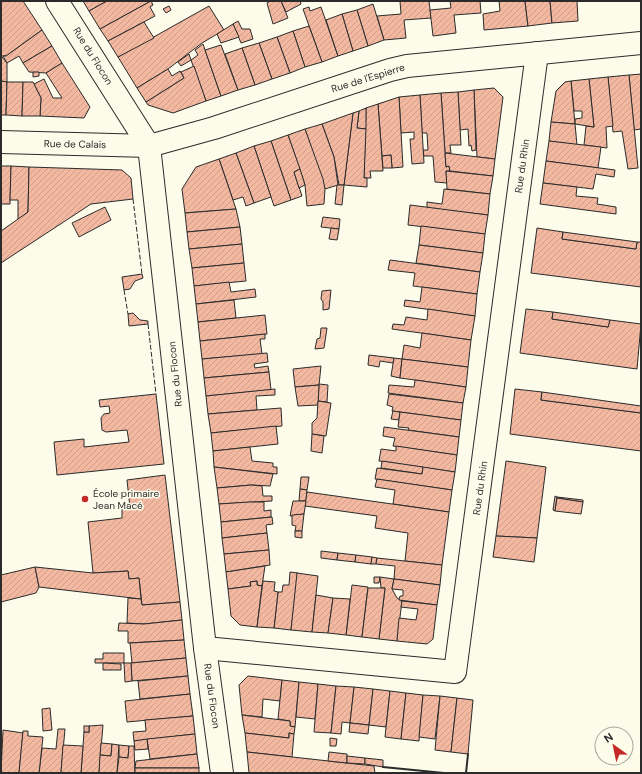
<svg xmlns="http://www.w3.org/2000/svg" width="642" height="774" viewBox="0 0 642 774" font-family="'DM Sans',sans-serif">
<style>
.building{fill:url(#building-hatch);stroke:#2b2b2b}
.lines{fill:none;stroke-linecap:round;stroke-linejoin:round}
.street-casing{stroke:#2b2b2b;stroke-width:24}
.secondary-casing{stroke:#2b2b2b;stroke-width:24}
.street{stroke:#fdfbea;stroke-width:22}
.secondary{stroke:#fdfbea;stroke-width:22}
.fence{stroke:#2b2b2b;stroke-width:1;stroke-dasharray:5 2;stroke-linecap:butt}
.wall{stroke:#2b2b2b;stroke-width:2}
.poi-dot{fill:#c62828;stroke:#fdfbea;stroke-width:1.5}
.labels{text-anchor:middle;dominant-baseline:central;stroke-width:3;stroke-linejoin:round;paint-order:stroke}
.street-label{font-size:10px;fill:#2b2b2b;stroke:#fdfbea}
.poi-label{font-size:10px;fill:#2b2b2b;stroke:#fdfbea;text-anchor:start}
</style>
<defs>
<pattern id="building-hatch" width="6" height="6" patternUnits="userSpaceOnUse"><rect width="6" height="6" fill="#f2b8a0"/><path d="M-1 1l2-2M0 6l6-6M5 7l2-2" fill="none" stroke="#d09e8a"/></pattern>
</defs>
<rect width="100%" height="100%" fill="#fdfbea"/>
<g class="building">
<path d="M1 1H23L42 30 6 56H1Z"/>
<path d="M83 1H107L89 11Z"/>
<path d="M107 1H151L100 29 89 11Z"/>
<path d="M151 1 153 5 150 7 155 16 108 41 100 29Z"/>
<path d="M270 1H281L288 18 273 24 267 3Z"/>
<path d="M281 1H300L301 4 286 12Z"/>
<path d="M400 1H429L431 18 404 20 406 38 384 40 377 16 401 14Z"/>
<path d="M450 1H480L481 13 454 15 456 33 433 36 430 10 451 8Z"/>
<path d="M499 1H525L528 26 484 30 483 14 500 11Z"/>
<path d="M525 1H550L552 23 528 26Z"/>
<path d="M550 1H577L578 21 552 23Z"/>
<path d="M373 4 384 40 368 46 357 10Z"/>
<path d="M169 6 171 10 166 13 163 9Z"/>
<path d="M209 6 224 30 202 43 168 69 137 88 118 57Z"/>
<path d="M309 7 310 11 321 7 338 56 322 62 303 9Z"/>
<path d="M357 10 368 46 353 51 342 14Z"/>
<path d="M342 14 353 51 338 56 326 20Z"/>
<path d="M238 21 242 29H250L253 39 241 43 233 24Z"/>
<path d="M144 22 154 38 118 57 108 41Z"/>
<path d="M233 24 239 37 221 43 217 34Z"/>
<path d="M309 26 322 62 305 67 293 31Z"/>
<path d="M42 30 52 46 23 63 19 56 7 63 3 56H6Z"/>
<path d="M293 31 305 67 290 73 277 37Z"/>
<path d="M277 37 290 73 272 79 259 43Z"/>
<path d="M259 43 272 79 255 85 242 48Z"/>
<path d="M203 44 221 96 206 101 191 60 198 55 195 50Z"/>
<path d="M221 45 238 90 221 96 205 50Z"/>
<path d="M52 46 62 63 46 73 29 72 23 63Z"/>
<path d="M242 48 255 85 238 90 225 54Z"/>
<path d="M189 54 191 60 181 66 178 62Z"/>
<path d="M1 56 7 63V82L1 81Z"/>
<path d="M62 63 90 107 84 118 40 116 41 98 34 84 44 79 53 98H62L46 73Z"/>
<path d="M194 66 206 101 173 113 148 105 146 102 184 78 181 72Z"/>
<path d="M168 69 172 76 180 71 184 78 146 102 137 88Z"/>
<path d="M33 72H39V76L33 77Z"/>
<path d="M641 74V129L634 130 629 75Z"/>
<path d="M629 75 638 168 628 169 622 131 613 132 608 77Z"/>
<path d="M608 77 613 126 606 127 607 148 584 145 586 126 594 127 589 79Z"/>
<path d="M589 79 594 127 575 124V119L582 118V111H574L571 81Z"/>
<path d="M1 81 7 82 6 115H1Z"/>
<path d="M571 81 575 124 551 122 556 91 565 82Z"/>
<path d="M7 82H23L22 116 6 115Z"/>
<path d="M23 82H33L41 98 40 116H22Z"/>
<path d="M494 88 503 97 495 159 477 157 474 90Z"/>
<path d="M474 90 476 150 472 151 471 145 469 146 468 129 460 130 458 92Z"/>
<path d="M458 92 461 145H450L451 153H445L441 93Z"/>
<path d="M441 93 446 167 449 166 450 171H446L447 183 435 182 433 156H424L423 150H428L427 133H422L420 95Z"/>
<path d="M420 95 424 163 412 164 410 139H414V132L401 133 399 97Z"/>
<path d="M399 97 403 167 392 168 391 155 382 156 378 104Z"/>
<path d="M378 104 383 171H370L371 178H364L366 108Z"/>
<path d="M366 108V129L357 128 359 111Z"/>
<path d="M359 111 357 128 366 129 364 178H367V187L344 185 353 113Z"/>
<path d="M353 113 344 185H339L334 157 322 124Z"/>
<path d="M551 122 575 124 577 145 549 141Z"/>
<path d="M322 124 334 157 338 185 325 189 305 129Z"/>
<path d="M305 129 323 179 325 189 324 204 307 206 305 185 288 135Z"/>
<path d="M288 135 300 169 294 172 302 196 291 200 271 141Z"/>
<path d="M271 141 291 200 274 206 254 146Z"/>
<path d="M549 141 601 147 598 168 546 161Z"/>
<path d="M254 146 271 197 254 203 236 153Z"/>
<path d="M236 153 254 203 246 206 243 197 233 200 219 159Z"/>
<path d="M445 153 495 159 493 176 450 171 449 166 446 167Z"/>
<path d="M391 155 392 168H383L382 156Z"/>
<path d="M219 159 236 209 185 213 182 189 196 167Z"/>
<path d="M546 161 615 170 614 177 596 174 593 189 543 183Z"/>
<path d="M1 166H11L10 204H1V206Z"/>
<path d="M11 166 29 167 28 212 18 220V200H10Z"/>
<path d="M29 167 122 170 131 178 133 199 91 204 1 263V231L28 212Z"/>
<path d="M300 169 305 185 299 188 294 172Z"/>
<path d="M446 171 493 176 490 194 447 189Z"/>
<path d="M543 183 577 187 576 196 598 198 597 204 616 207V214L540 204Z"/>
<path d="M337 185H344L342 205 335 204Z"/>
<path d="M444 189 490 194 488 215 427 208V202L442 204Z"/>
<path d="M410 205 488 215 485 234 408 225Z"/>
<path d="M105 207 111 220 79 237 72 223Z"/>
<path d="M236 209 240 227 187 232 185 213Z"/>
<path d="M323 217 340 219 339 229 321 227Z"/>
<path d="M421 226 485 234 483 253 419 245Z"/>
<path d="M240 227 242 244 189 249 187 232Z"/>
<path d="M331 228 339 229 337 240 329 239Z"/>
<path d="M537 228 563 232 562 239 636 249 637 242H641V287L531 273Z"/>
<path d="M563 232 637 242 636 249 562 239Z"/>
<path d="M242 244 244 263 192 268 189 249Z"/>
<path d="M419 245 483 253 480 272 416 263Z"/>
<path d="M390 260 480 272 477 294 413 286 415 273 388 270Z"/>
<path d="M244 263 246 281 194 286 192 268Z"/>
<path d="M142 274 143 278 135 281 130 289 124 290 122 277Z"/>
<path d="M229 282 231 292 255 289 256 297 196 304 194 286Z"/>
<path d="M422 287 477 294 475 316 404 306 405 300 420 302Z"/>
<path d="M331 290 329 309 323 310V302L321 299 322 291Z"/>
<path d="M234 300 236 318 198 322 196 304Z"/>
<path d="M428 309 475 316 471 340 392 329 393 324 404 325 406 317 427 320Z"/>
<path d="M526 309 553 312 552 319 608 327 610 320 641 324 637 369 520 353Z"/>
<path d="M553 312 610 320 608 327 552 319Z"/>
<path d="M133 313 140 320 148 321V324L129 326 128 314Z"/>
<path d="M265 315 267 334 200 341 198 322Z"/>
<path d="M321 328H327L324 348 315 349 317 339 320 338Z"/>
<path d="M422 333 471 340 468 367 402 359 404 345 420 348Z"/>
<path d="M265 334V339H260L262 354 202 359 200 341Z"/>
<path d="M267 353 268 362 254 364 255 368 268 366 269 372 204 378 202 359Z"/>
<path d="M369 355 394 358 393 363 380 361 379 367 368 365Z"/>
<path d="M394 358 402 359 400 378 391 376Z"/>
<path d="M402 359 468 367 466 387 400 378Z"/>
<path d="M321 366 319 385 295 387 293 369Z"/>
<path d="M269 372 271 390 206 396 204 378Z"/>
<path d="M415 380 466 387 463 403 388 393 389 385 414 387Z"/>
<path d="M319 384 328 385 327 402 318 401Z"/>
<path d="M319 385 318 405 298 406 295 387Z"/>
<path d="M275 389V395L256 396 257 410 208 414 206 396Z"/>
<path d="M515 389 542 392 541 400 641 413V451L510 434Z"/>
<path d="M542 392 641 406V413L541 400Z"/>
<path d="M156 394 164 464 57 475 54 442 84 439V447L129 442 127 430 106 432 102 430 101 418 104 414 110 413 109 406 100 407 99 400Z"/>
<path d="M389 394 463 403 461 420 392 411 393 407 387 405Z"/>
<path d="M318 401 331 403 326 436 312 434V423L317 418Z"/>
<path d="M281 408 282 426 211 433 208 414Z"/>
<path d="M393 411 400 412 399 420 391 419Z"/>
<path d="M400 412 461 420 459 437 408 430 409 428 398 427Z"/>
<path d="M276 426 278 444 213 451 211 433Z"/>
<path d="M384 427 459 437 457 455 393 446 395 438 383 436Z"/>
<path d="M312 434 324 436 322 453 311 451Z"/>
<path d="M396 446 457 455 455 472 379 461 381 449 396 451Z"/>
<path d="M250 447 252 461 273 463V467H277V474L214 467 213 451Z"/>
<path d="M382 461 423 467 422 474 381 468Z"/>
<path d="M506 461 546 467 537 538 496 536Z"/>
<path d="M214 467 273 474 270 486 251 485 217 488Z"/>
<path d="M423 467 455 472 452 490 375 479 377 468 422 474Z"/>
<path d="M165 475 180 602 142 605 139 578 129 579 128 571 93 573 88 522 122 518V509L130 508 127 480Z"/>
<path d="M301 477H309L307 490 300 489Z"/>
<path d="M377 479 452 490 449 512 393 504 395 490 375 487Z"/>
<path d="M251 485 262 486 263 496H272V501L219 504 217 488Z"/>
<path d="M300 489 307 490 306 501H299Z"/>
<path d="M307 492 449 512 442 565 405 561 408 533 375 528 377 516 305 506Z"/>
<path d="M555 496 557 497 555 511 553 510Z"/>
<path d="M557 497 583 500V502L557 498Z"/>
<path d="M557 498 583 502 581 514 555 511Z"/>
<path d="M293 501H306L304 514 290 516Z"/>
<path d="M249 502H264V511L271 510V517L221 522 219 504Z"/>
<path d="M304 514 302 531H295L296 526 292 525V515Z"/>
<path d="M272 517 273 524 266 525 267 533 222 538 221 522Z"/>
<path d="M295 531H302V538L295 537Z"/>
<path d="M267 533 269 550 224 554 222 538Z"/>
<path d="M496 536 537 538 534 562 493 557Z"/>
<path d="M269 550 270 565 226 572 224 554Z"/>
<path d="M321 551 338 553 337 560 321 558Z"/>
<path d="M338 553 356 555 355 562 337 560Z"/>
<path d="M356 555 372 557 371 564 355 562Z"/>
<path d="M372 557 377 558 376 564H371Z"/>
<path d="M377 558 442 565 440 585 394 579 395 566 376 564Z"/>
<path d="M265 566 262 586 257 585V581L250 582 251 586 228 589 226 572Z"/>
<path d="M35 567 39 587 36 593 1 602V575Z"/>
<path d="M35 567 93 573 128 571 129 579 139 578 141 599 39 587Z"/>
<path d="M290 572 298 573 291 630 274 628 278 592H282L283 585H289Z"/>
<path d="M297 573 318 576 312 632 291 630Z"/>
<path d="M374 577H380L379 583H374Z"/>
<path d="M380 577 394 579 392 589 397 598 402 601 397 641 379 639 385 588H381Z"/>
<path d="M394 579 440 585 437 605 399 600 400 596H403V590L392 589Z"/>
<path d="M257 581V585L262 586 257 627 240 625 231 616 228 589 251 586 250 582Z"/>
<path d="M263 581 275 582 274 591 278 592 274 628 257 627Z"/>
<path d="M352 585 368 587 362 637 346 635Z"/>
<path d="M368 588H385L379 639 362 637Z"/>
<path d="M316 595 333 598 328 633 312 632Z"/>
<path d="M128 598 141 599 142 605 180 602 182 620 144 624 127 623Z"/>
<path d="M333 598 350 599 346 635 328 633Z"/>
<path d="M402 601 437 605 433 639 427 644 397 641 399 618 416 620 418 609 401 607Z"/>
<path d="M182 620 184 640 128 643V631H118L119 623 144 624Z"/>
<path d="M184 640 186 658 132 663 130 643Z"/>
<path d="M103 653H124V663H95V659H103Z"/>
<path d="M186 658 188 676 132 681 131 663Z"/>
<path d="M103 663 121 664V670H103Z"/>
<path d="M124 663H131L132 681 125 682Z"/>
<path d="M188 676 190 694 140 699 138 681Z"/>
<path d="M248 676 282 680 280 701 263 699 262 717 242 715 239 685Z"/>
<path d="M282 680 299 682 295 727 290 726V721L278 719Z"/>
<path d="M299 682 318 684 315 719 296 717Z"/>
<path d="M318 684 336 686 331 733 314 732Z"/>
<path d="M336 686 354 687 350 723 342 722 341 734 331 733Z"/>
<path d="M354 687 373 689 369 725 350 723Z"/>
<path d="M373 689 390 691 386 727 369 725Z"/>
<path d="M390 691 406 693 401 739 385 737Z"/>
<path d="M406 693 423 695 419 741 401 739Z"/>
<path d="M190 694 193 716 127 722 125 701Z"/>
<path d="M423 695 440 696 435 739 419 737Z"/>
<path d="M440 696 457 698 451 752 435 750Z"/>
<path d="M457 698 473 700 468 754 451 752Z"/>
<path d="M50 708 52 730 43 731 42 709Z"/>
<path d="M242 715 290 721V726L295 727 294 734 289 733V738L245 733Z"/>
<path d="M193 716 195 734 134 741 133 732 146 731 145 720Z"/>
<path d="M350 723 369 725 368 734 349 732Z"/>
<path d="M103 725 99 773H81L84 732H89V726Z"/>
<rect x="84" y="726" width="5" height="6"/>
<path d="M58 729H65L61 773H39L42 748 56 749Z"/>
<path d="M3 730 23 733 19 773H1Z"/>
<path d="M23 731H28V736L43 737 39 773H19Z"/>
<path d="M245 733 289 738V733L294 734 292 757 247 752Z"/>
<path d="M195 734 197 754 150 759 147 739Z"/>
<path d="M330 738 337 739 336 746H330Z"/>
<path d="M147 739 148 749 135 750 134 741Z"/>
<path d="M101 743 112 744 111 756 100 755Z"/>
<path d="M112 744 119 745 117 773H99L100 755 111 756Z"/>
<path d="M63 745 83 746 81 773H61Z"/>
<path d="M119 745 129 746 128 758 119 757Z"/>
<path d="M129 746H134L135 773H117L119 757 128 758Z"/>
<path d="M247 752 374 766 375 773H249Z"/>
<path d="M329 752 347 754V763L328 761Z"/>
<path d="M197 754 199 768H135L136 761Z"/>
<path d="M347 756 365 758V764L347 763Z"/>
<path d="M365 758 383 760V767L365 764Z"/>
<rect x="135" y="768" width="64" height="5"/>
</g>
<g class="lines">
<defs>
<g id="street">
<path d="M1 142 149 146 214 128 390 70 407 66 641 43"/>
<path d="M205 648 455 672 537 53"/>
</g>
<path id="secondary" d="M57 1 149 146 205 648 222 773"/>
</defs>
<use href="#street" class="street-casing"/>
<use href="#secondary" class="secondary-casing"/>
<use href="#street" class="street"/>
<use href="#secondary" class="secondary"/>
<g class="fence">
<path d="M133 199 142 274"/>
<path d="M124 290 128 314"/>
<path d="M148 324 156 394"/>
</g>
<g class="wall">
<path d="M383 767 444 773"/>
<path d="M466 773 468 754"/>
</g>
</g>
<circle class="poi-dot" cx="85" cy="499" r="4"/>
<g class="labels">
<g class="street-label">
<text transform="translate(93 56) rotate(58)">Rue du Flocon</text>
<text transform="translate(368 78) rotate(-17)">Rue de l'Espierre</text>
<text transform="translate(75 144) rotate(1)">Rue de Calais</text>
<text transform="translate(522 166) rotate(-82)">Rue du Rhin</text>
<text transform="translate(175 374) rotate(-96)">Rue du Flocon</text>
<text transform="translate(480 488) rotate(-82)">Rue du Rhin</text>
<text transform="translate(212 696) rotate(82)">Rue du Flocon</text>
</g>
<g class="poi-label">
<text x="93" y="493">École primaire<tspan x="93" dy="12">Jean Macé</tspan></text>
</g>
</g>
<rect width="642" height="774" fill="none" stroke="#2b2b2b" stroke-width="4"/>
<g transform="translate(614 746) rotate(327)"><circle r="19" fill="#fdfbea" stroke="#a9a89e"/>
<path d="M0-3L7 15L0 10L-7 15Z" fill="#c62828"/>
<text y="-6" font-size="11" font-weight="bold" text-anchor="middle" fill="#2b2b2b">N</text>
</g>
</svg>
